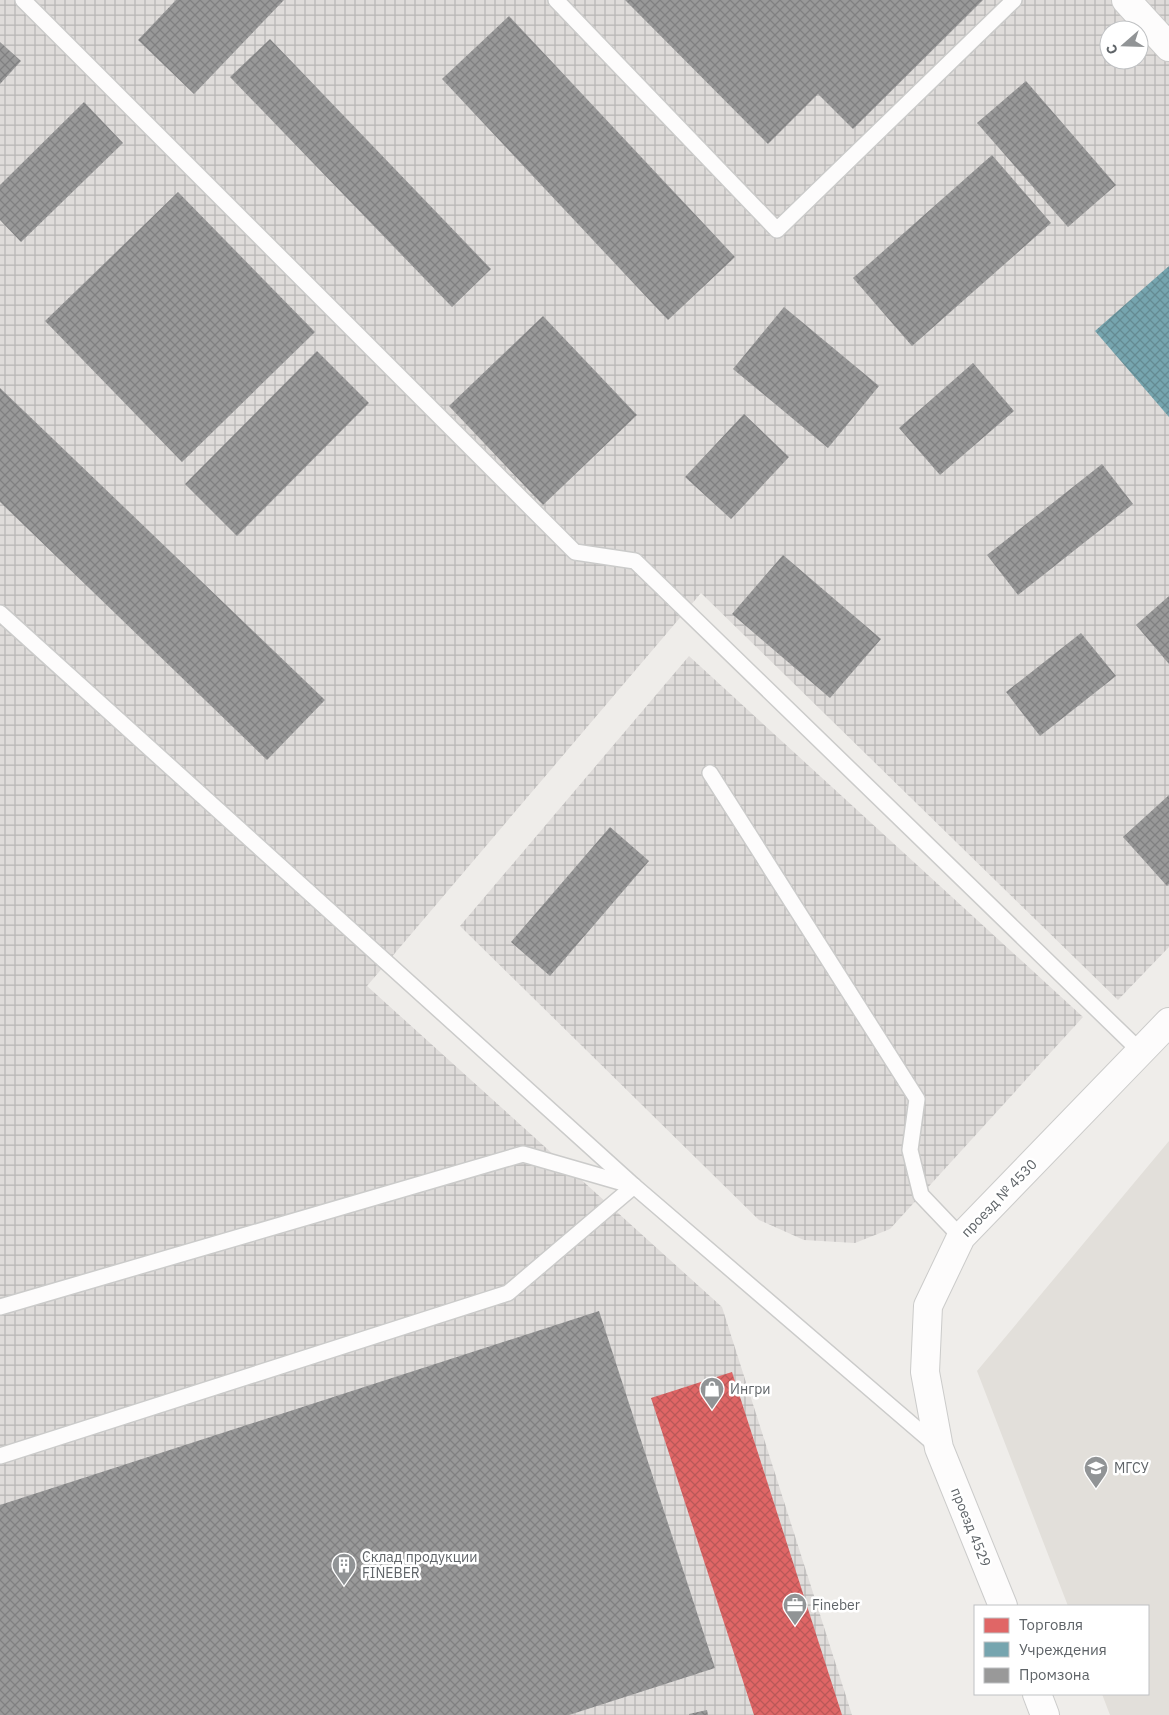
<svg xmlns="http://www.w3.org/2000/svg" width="1169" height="1715" viewBox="0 0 1169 1715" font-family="'IBM Plex Sans',sans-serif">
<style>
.industrial{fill:url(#industrial-grid);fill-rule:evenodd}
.education{fill:#e2dfda}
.shops{fill:url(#shops-cross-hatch)}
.public{fill:url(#public-cross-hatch)}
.industry{fill:url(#industry-cross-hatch)}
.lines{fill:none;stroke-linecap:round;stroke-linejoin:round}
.lane-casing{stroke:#cbcbca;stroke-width:18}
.street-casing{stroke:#cbcbca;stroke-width:30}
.lane{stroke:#fdfcfc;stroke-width:15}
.street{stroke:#fdfcfc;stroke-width:28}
.labels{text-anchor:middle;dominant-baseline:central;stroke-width:5;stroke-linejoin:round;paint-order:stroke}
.street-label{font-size:14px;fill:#5f6468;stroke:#fff}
.poi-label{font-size:14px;fill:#5f6468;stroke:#fff;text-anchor:start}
</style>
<defs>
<pattern id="industrial-grid" width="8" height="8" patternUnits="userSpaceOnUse" patternTransform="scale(1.25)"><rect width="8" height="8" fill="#dfdcda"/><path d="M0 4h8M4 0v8" fill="none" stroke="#b8b6b5"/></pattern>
<pattern id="shops-cross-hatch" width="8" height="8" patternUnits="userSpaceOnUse" patternTransform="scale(1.25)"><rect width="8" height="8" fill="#e06666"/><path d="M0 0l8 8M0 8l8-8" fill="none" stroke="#b95858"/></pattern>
<pattern id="public-cross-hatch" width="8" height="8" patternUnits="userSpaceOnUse" patternTransform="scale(1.25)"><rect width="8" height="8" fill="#76a5af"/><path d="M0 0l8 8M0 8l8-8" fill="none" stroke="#648a92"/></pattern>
<pattern id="industry-cross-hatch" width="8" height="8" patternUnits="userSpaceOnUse" patternTransform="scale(1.25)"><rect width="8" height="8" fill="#999"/><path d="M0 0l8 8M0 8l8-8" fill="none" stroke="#808081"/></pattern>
</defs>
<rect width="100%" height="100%" fill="#efedea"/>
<g class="industrial">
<path d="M0 0H1169V947L1118 1000 701 593 367 986 722 1307 852 1715H0ZM1109 30H1139V60H1109Z"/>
<path d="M689 656 1083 1017 890 1229 855 1243 804 1240 759 1220 460 926Z"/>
</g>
<path class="education" d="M1169 1141V1715H1110L1102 1694H1148V1606H1068L977 1371Z"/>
<path class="shops" d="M732 1372 842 1715H754L651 1398Z"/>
<path class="public" d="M1169 266V417L1095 331Z"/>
<g class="industry">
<path d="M176 0H284L194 94 138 40Z"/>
<path d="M625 0H983L853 129 818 94 768 144Z"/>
<path d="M509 16 735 257 668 320 442 79Z"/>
<path d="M270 39 491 269 452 307 230 77Z"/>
<path d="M0 42 21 61 0 84Z"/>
<path d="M1026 81 1116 185 1068 227 977 123Z"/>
<path d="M84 102 123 143 21 242 0 220V185Z"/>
<path d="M992 155 1051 223 912 346 853 278Z"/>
<path d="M178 192 315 332 182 462 45 321Z"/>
<path d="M784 307 879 386 828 448 733 369Z"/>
<path d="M543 316 637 415 543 505 449 406Z"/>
<path d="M317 351 369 403 237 536 185 484Z"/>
<path d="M973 363 1014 411 940 475 899 428Z"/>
<path d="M0 388 325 700 267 760 0 502Z"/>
<path d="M744 414 789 457 731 519 685 477Z"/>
<path d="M1102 464 1133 504 1018 595 987 555Z"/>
<path d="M783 555 881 639 830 698 732 614Z"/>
<path d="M1169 596V664L1136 625Z"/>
<path d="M1081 633 1116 676 1040 736 1006 692Z"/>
<path d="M1169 795V884L1167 886 1123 837Z"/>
<path d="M610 827 649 861 550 976 511 942Z"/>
<path d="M599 1311 715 1668 569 1715H0V1505Z"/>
<path d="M707 1710 708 1715H689V1714Z"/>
</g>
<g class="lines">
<defs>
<g id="lane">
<path d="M23 0 575 552 635 561 1140 1051"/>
<path d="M556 0 777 230 1014 0"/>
<path d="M0 613 634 1186 508 1293 0 1456"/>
<path d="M710 773 917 1099 910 1150 921 1195 961 1237"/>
<path d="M0 1307 523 1154 634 1186 938 1447"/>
</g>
<g id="street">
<path d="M1126 0 1169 47"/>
<path d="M1003 1606 939 1448 925 1372 928 1306 961 1237 1169 1022"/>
<path d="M1037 1694 1045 1715"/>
</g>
</defs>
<use href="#lane" class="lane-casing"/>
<use href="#street" class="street-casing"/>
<use href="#lane" class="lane"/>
<use href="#street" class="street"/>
</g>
<defs>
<symbol id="shop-pin" viewBox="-11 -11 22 30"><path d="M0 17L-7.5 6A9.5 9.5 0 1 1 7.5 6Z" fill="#919496" stroke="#fff"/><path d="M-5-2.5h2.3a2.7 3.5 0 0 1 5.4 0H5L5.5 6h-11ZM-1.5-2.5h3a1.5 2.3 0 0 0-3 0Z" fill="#fff"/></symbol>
<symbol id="university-pin" viewBox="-11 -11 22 30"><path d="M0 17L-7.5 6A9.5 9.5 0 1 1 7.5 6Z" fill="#919496" stroke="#fff"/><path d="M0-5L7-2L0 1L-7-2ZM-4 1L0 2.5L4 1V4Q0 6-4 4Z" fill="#fff"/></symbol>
<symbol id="building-pin" viewBox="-11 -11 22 30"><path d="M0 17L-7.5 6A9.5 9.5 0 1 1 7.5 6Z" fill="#919496" stroke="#fff"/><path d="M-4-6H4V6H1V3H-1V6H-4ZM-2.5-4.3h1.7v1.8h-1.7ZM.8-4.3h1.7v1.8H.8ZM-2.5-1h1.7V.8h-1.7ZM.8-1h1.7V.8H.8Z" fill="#fff"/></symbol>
<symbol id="office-pin" viewBox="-11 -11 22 30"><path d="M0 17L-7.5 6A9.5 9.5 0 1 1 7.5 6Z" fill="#919496" stroke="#fff"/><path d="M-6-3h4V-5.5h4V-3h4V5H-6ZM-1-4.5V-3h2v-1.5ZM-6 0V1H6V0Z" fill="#fff"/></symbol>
</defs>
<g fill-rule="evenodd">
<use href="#shop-pin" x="698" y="1375" width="28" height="38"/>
<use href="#university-pin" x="1082" y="1454" width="28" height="38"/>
<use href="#building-pin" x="330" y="1551" width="28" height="38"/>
<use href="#office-pin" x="781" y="1591" width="28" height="38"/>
</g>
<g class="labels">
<g class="street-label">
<text transform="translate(999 1198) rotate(-46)">проезд № 4530</text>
<text transform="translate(971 1527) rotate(68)">проезд 4529</text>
</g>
<g class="poi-label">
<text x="730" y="1389">Ингри</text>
<text x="1114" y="1468">МГСУ</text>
<text x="362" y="1557">Склад продукции<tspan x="362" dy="16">FINEBER</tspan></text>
<text x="812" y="1605">Fineber</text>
</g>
</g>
<rect x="974" y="1605" width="175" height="90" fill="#ffffff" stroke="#bfc1c3"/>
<rect x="984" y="1618" width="25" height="15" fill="#e06666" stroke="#bfc1c3"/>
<text x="1019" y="1630" font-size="15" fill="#5f6468">Торговля</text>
<rect x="984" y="1642" width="25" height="15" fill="#76a5af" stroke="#bfc1c3"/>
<text x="1019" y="1655" font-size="15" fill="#5f6468">Учреждения</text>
<rect x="984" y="1668" width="25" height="15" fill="#999999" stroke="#bfc1c3"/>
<text x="1019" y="1680" font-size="15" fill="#5f6468">Промзона</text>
<g transform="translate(1124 45) rotate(250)"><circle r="24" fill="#ffffff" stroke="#bfc1c3"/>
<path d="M0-4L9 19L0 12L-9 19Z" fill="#919496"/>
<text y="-8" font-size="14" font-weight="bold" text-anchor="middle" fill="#5f6468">С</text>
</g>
</svg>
